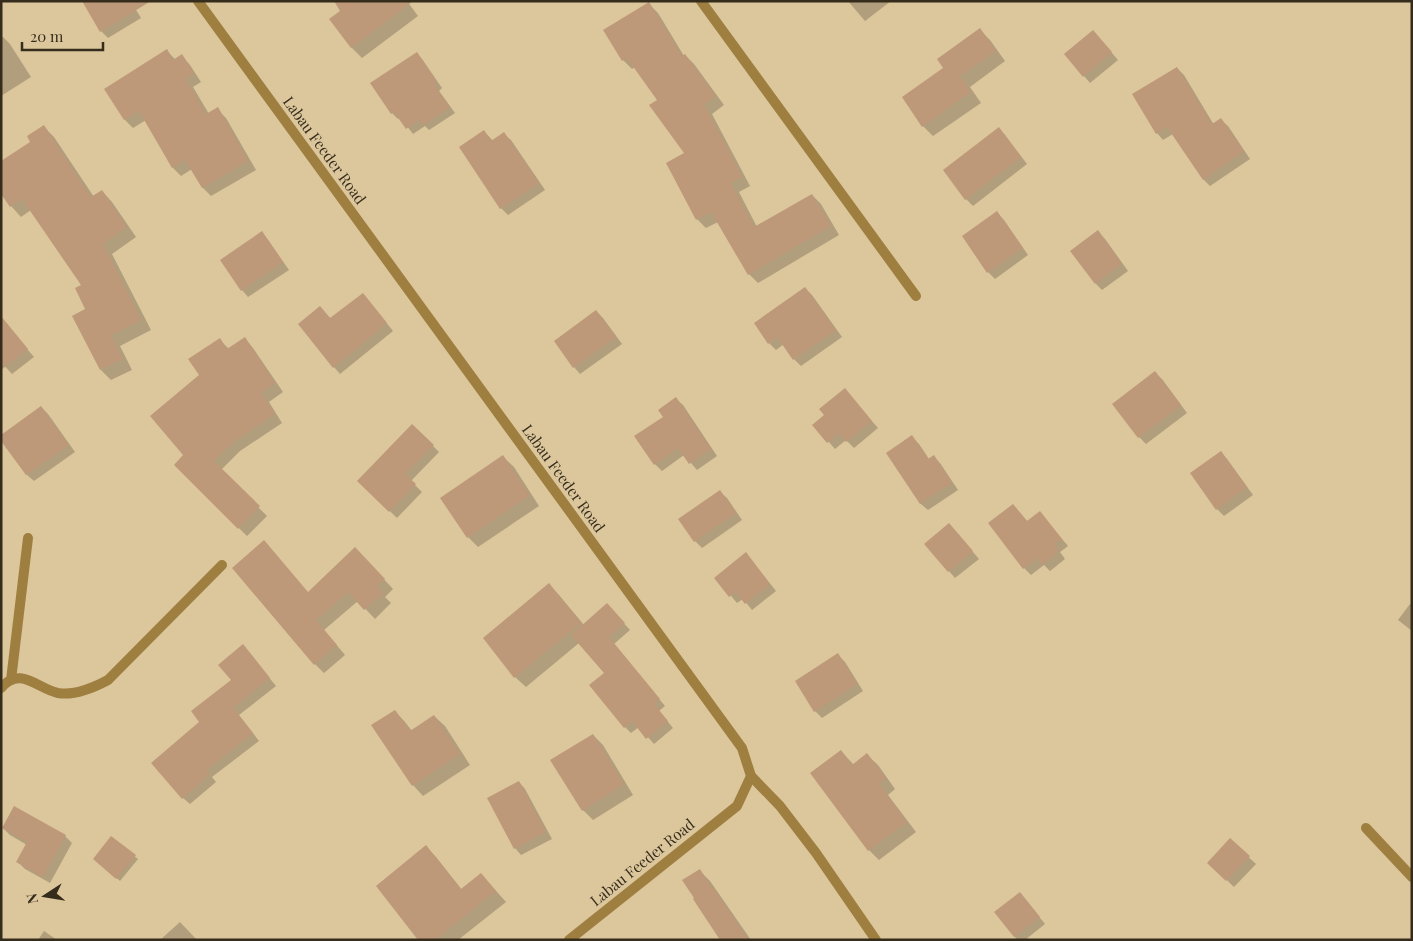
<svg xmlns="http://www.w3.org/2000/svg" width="1413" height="941" viewBox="0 0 1413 941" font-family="'Playfair Display',serif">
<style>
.shadow{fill:#0003}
.building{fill:#bd997a}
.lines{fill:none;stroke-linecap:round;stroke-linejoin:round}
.lane{stroke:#9e7f40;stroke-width:10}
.street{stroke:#9e7f40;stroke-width:10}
.labels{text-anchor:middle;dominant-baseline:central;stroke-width:4;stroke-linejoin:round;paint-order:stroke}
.street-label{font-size:15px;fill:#352c1c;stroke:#dcc69c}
</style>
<rect width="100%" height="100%" fill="#dcc69c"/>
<g class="shadow">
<path d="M407 1 418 16 362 58 352 48 331 19 342 11Z"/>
<path d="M848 1H891L865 21Z"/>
<path d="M649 4 658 13 684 56 685 55 694 64 724 105 712 114 750 186 739 192 757 227 812 195 821 204 839 235 758 283 749 274 718 222 706 228 697 219 685 154 659 100 635 67 632 69 623 60 605 30Z"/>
<path d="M133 5 141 18 108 38 101 31Z"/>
<path d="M980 30 990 40 1005 61 970 87 981 103 933 136 923 126 945 68Z"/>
<path d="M1093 31 1118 60 1090 83 1084 76Z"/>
<path d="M3 37 10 44 31 77 1 96V38Z"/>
<path d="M167 51 176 60 182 56 190 65 201 82 193 87 209 114 217 109 226 118 256 170 211 196 203 188 192 169 181 176 173 168 146 120 133 128 125 120 106 89Z"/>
<path d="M417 53 422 59 442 88 439 91 455 113 429 130 425 126 413 134 400 117 398 119 392 113Z"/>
<path d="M1177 68 1184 75 1214 125 1221 120 1228 126 1250 159 1210 186 1204 180 1173 134 1163 140 1157 133Z"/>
<path d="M44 127 54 137 94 197 102 191 112 202 136 237 112 254 151 330 120 346 132 370 111 380 101 370 74 316 87 310 83 285 31 210 21 217 11 206 32 142Z"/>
<path d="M998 128 1005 135 1027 164 973 206 966 199Z"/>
<path d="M484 131 493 141 504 134 511 140 545 190 508 215 501 208 460 148Z"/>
<path d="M997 213 1004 220 1028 255 995 279 988 272Z"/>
<path d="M1098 232 1105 239 1128 271 1102 290 1096 284Z"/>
<path d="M262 233 268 240 289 270 248 297 242 290Z"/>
<path d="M805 288 812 295 842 337 801 366 794 359 784 344 776 350 769 343Z"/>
<path d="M369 301 393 331 340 374 334 367 320 307 331 319Z"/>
<path d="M596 311 603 318 622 344 580 374 574 367Z"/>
<path d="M9 328 34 357 12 374 1 362Z"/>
<path d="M245 339 253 348 283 392 269 402 282 423 240 451 221 470 267 516 247 536 175 465 185 455 201 375 220 340 229 349Z"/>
<path d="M1155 373 1162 379 1187 413 1146 444 1139 437 1114 404Z"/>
<path d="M851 397 878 428 854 448 846 440 835 449 814 425Z"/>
<path d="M676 399 683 405 717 456 697 470 684 455 662 471 655 464 664 417Z"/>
<path d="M41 407 48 414 75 452 34 481 27 475 1 439Z"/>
<path d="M412 425 439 452 411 481 422 492 397 518 359 481Z"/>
<path d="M912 437 919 444 929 459 934 457 940 463 958 490 928 510 921 504 888 453Z"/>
<path d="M1220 452 1227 459 1253 495 1224 516 1217 509Z"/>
<path d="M503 457 514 467 539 506 478 547 468 537Z"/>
<path d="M720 492 727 498 742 520 702 548 695 541 680 520Z"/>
<path d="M1013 505 1028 522 1040 513 1068 546 1060 552 1065 559 1050 571 1044 565 1031 575 1024 568 990 524Z"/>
<path d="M949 524 979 559 955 578 926 545Z"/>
<path d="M364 558 393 589 385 597 391 603 375 619 358 601 324 630 345 655 324 673 315 664 308 593Z"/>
<path d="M752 561 776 591 752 610 743 599 737 603 716 578Z"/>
<path d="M549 585 559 595 584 625 613 611 630 630 614 644 665 706 659 711 673 728 654 744 639 727 631 733 625 727 606 673 579 643 526 687 515 677 484 638Z"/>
<path d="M1410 604 1412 605V631L1398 620Z"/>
<path d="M249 653 276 686 239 715 259 741 212 777 216 782 190 804 183 798 200 722 233 680Z"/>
<path d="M838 655 845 662 863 691 822 718 815 711Z"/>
<path d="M395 711 405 722 412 731 434 716 445 726 470 765 423 796 413 785Z"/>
<path d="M593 735 603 745 633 795 593 820 583 810Z"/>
<path d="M841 751 854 765 867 755 878 765 895 789 888 795 916 832 879 860 869 850Z"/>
<path d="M519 782 525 789 552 839 521 855 515 848Z"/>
<path d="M3 828 65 836 72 843 50 883 25 869 18 862 27 845 10 835Z"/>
<path d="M111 837 138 859 120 881 98 862Z"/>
<path d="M1230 840 1256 864 1234 887 1209 863Z"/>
<path d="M426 847 436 857 462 890 481 874 506 902 458 940H420Z"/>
<path d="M700 871 710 881 751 940H722Z"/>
<path d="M1020 893 1045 924 1025 940H1018L1014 936Z"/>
<path d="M180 922 197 940H160Z"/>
<path d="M44 931 57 940H38Z"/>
</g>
<g class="building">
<path d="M82 1H151L100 32Z"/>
<path d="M334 1H413L351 48 329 19 340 11Z"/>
<path d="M649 2 682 56 685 54 716 96 704 104 742 177 731 183 754 227 812 194 831 226 748 275 711 212 696 220 666 163 684 153 649 105 657 100 627 58 622 61 603 30Z"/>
<path d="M980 28 996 51 960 76 971 92 922 127 902 97 943 68 937 59Z"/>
<path d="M1093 30 1112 52 1083 77 1064 54Z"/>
<path d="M167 49 173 60 182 54 194 73 185 78 206 114 218 107 248 161 202 188 185 160 172 168 139 111 124 120 104 89Z"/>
<path d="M417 52 437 82 434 84 450 107 423 125 419 120 406 129 394 112 391 114 370 83Z"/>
<path d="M1177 67 1212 124 1221 118 1244 151 1203 180 1167 127 1156 134 1132 94Z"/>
<path d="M44 125 91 197 102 190 127 227 103 244 141 320 111 335 123 359 100 370 72 316 85 309 75 288 81 285 22 199 10 207 1 194V161L30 142 27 136Z"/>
<path d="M999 127 1021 157 965 200 943 170Z"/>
<path d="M484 130 491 141 504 132 539 183 500 209 459 147Z"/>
<path d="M997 211 1023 248 987 273 962 236Z"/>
<path d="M1098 230 1122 264 1095 284 1070 251Z"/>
<path d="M262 231 283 262 241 291 220 260Z"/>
<path d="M805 287 836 330 793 360 777 337 768 344 754 323Z"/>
<path d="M363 293 387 323 333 368 298 324 320 306 330 318Z"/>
<path d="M596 310 616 337 573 368 554 341Z"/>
<path d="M1 316 28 349 1 370Z"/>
<path d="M245 337 275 383 261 393 275 414 232 443 214 461 260 506 238 529 174 465 183 455 150 416 199 375 188 359 220 338 227 349Z"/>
<path d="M1155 371 1181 405 1138 438 1112 404Z"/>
<path d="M845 388 872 421 846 442 839 433 827 443 812 425 824 415 819 409Z"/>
<path d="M676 397 711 449 689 464 678 448 654 465 634 436 663 417 658 410Z"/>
<path d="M41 406 69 445 26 475 1 441V435Z"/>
<path d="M412 424 434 445 405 474 416 484 389 512 357 481Z"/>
<path d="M912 435 928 459 934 455 952 483 920 504 886 453Z"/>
<path d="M1221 451 1247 487 1216 510 1190 473Z"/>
<path d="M503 455 530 495 467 538 440 498Z"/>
<path d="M720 490 736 513 694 542 678 519Z"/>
<path d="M1013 504 1027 521 1040 511 1062 539 1054 544 1059 551 1042 565 1037 558 1023 569 988 523Z"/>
<path d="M949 523 973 551 948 572 924 544Z"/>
<path d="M264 540 308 592 355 547 385 579 377 586 383 593 364 610 348 592 316 620 337 645 314 665 232 568Z"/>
<path d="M746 552 770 584 745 604 736 592 729 597 714 578Z"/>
<path d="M549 583 581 623 514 678 483 638Z"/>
<path d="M607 603 625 623 609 637 660 699 654 704 668 721 646 739 632 721 624 728 589 685 604 673 571 635Z"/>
<path d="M243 644 270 678 233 708 253 733 206 770 210 774 182 799 151 763 199 722 191 711 231 680 218 665Z"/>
<path d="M838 653 857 684 814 712 795 681Z"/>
<path d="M395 710 410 731 434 715 460 754 412 786 371 725Z"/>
<path d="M593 734 624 784 582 811 550 760Z"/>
<path d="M841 750 852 765 867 753 886 778 879 784 907 822 868 851 810 773Z"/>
<path d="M519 781 546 832 514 849 487 798Z"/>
<path d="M14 806 66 835 43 877 16 862 27 842 2 828Z"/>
<path d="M111 836 136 855 116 879 93 859Z"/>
<path d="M1230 838 1250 856 1226 881 1207 863Z"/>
<path d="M426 845 461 889 481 873 496 891 435 940H418L376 886Z"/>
<path d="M700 869 711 887 712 886 749 940H720L693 899 694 898 682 880Z"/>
<path d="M1020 892 1040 917 1014 937 994 912Z"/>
</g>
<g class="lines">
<path class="lane" d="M11 680 28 538"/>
<g class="street">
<path d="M198 1 742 748 751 776 737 806 569 940"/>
<path d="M701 1 916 296"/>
<path d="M1 688C20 665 38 689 58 693 75 696 93 688 108 680L222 565"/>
<path d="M751 776 780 806 816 853 876 940"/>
<path d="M1366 828 1412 877"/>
</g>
</g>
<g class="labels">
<g class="street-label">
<text transform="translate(325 150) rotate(54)">Labau Feeder Road</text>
<text transform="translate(564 478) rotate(54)">Labau Feeder Road</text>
<text transform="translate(642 862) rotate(-39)">Labau Feeder Road</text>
</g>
</g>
<rect width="1413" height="941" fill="none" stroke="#352c1c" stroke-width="5"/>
<g transform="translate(45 896) rotate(258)" stroke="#dcc69c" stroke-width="4" paint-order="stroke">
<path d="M0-4L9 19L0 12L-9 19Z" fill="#352c1c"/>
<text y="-8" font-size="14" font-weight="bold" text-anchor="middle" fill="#352c1c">N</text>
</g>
<path d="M22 42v8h81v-8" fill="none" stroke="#352c1c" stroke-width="2.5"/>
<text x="30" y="42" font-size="15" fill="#352c1c" stroke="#dcc69c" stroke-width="4" paint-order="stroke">20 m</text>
</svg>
